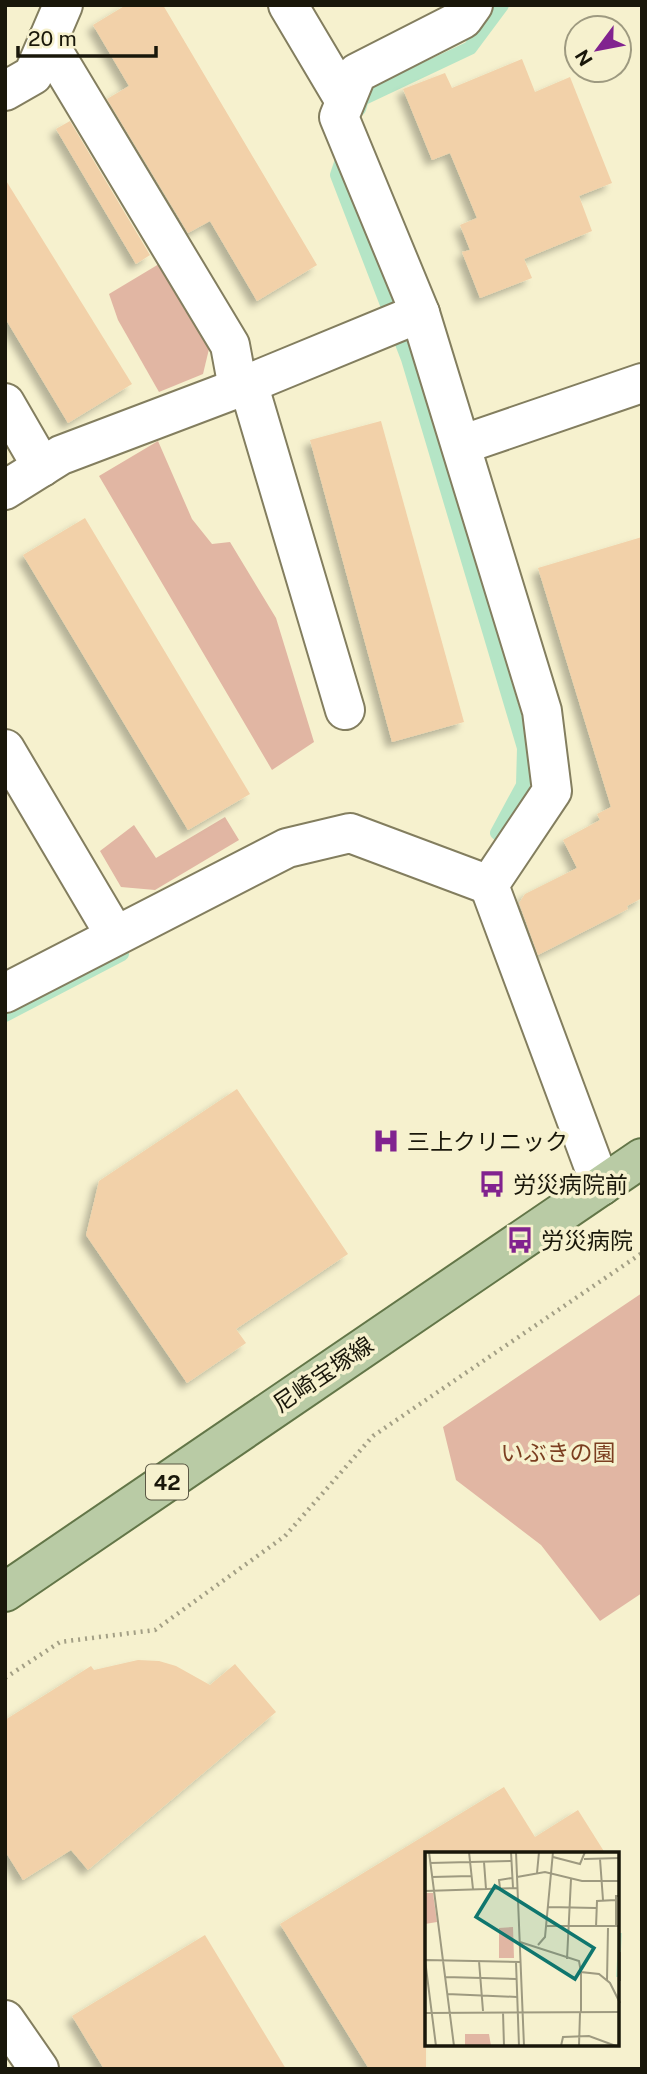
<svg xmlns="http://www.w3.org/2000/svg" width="647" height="2074" viewBox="0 0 647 2074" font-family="'Public Sans','Noto Sans JP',sans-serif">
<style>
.green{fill:#e1b6a3}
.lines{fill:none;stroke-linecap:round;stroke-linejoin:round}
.stream{stroke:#b5e5c6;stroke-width:14}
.building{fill:#f2d1a9;filter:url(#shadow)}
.minor-casing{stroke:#837e5f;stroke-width:42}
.major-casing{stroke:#637648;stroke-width:42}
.path{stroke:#a39f85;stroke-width:4.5;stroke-dasharray:2 5;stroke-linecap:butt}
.minor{stroke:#fff;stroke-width:38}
.major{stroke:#b9cba5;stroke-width:38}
.labels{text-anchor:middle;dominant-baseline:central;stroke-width:7;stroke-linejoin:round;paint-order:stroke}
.shield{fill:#f6f1ce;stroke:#5b5845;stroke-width:2}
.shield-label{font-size:21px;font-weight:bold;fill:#19170a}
.poi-label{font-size:23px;fill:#19170a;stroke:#f6f1ce;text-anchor:start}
.street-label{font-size:23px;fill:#19170a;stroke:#f6f1ce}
.park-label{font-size:23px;fill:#7b3e20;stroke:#f6f1ce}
.inset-river{fill:none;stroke:#b5e5c6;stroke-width:3.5}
.inset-road{fill:none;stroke:#9e9a80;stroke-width:2}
.view{fill:#0f766e;fill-opacity:0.15;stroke:#0f766e;stroke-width:3.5}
.inset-edge{fill:none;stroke:#19170a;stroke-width:3.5}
</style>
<defs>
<filter id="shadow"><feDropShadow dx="-6" dy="6" stdDeviation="3.5" flood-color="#0004"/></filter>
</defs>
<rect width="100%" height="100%" fill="#f6f1ce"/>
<g class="green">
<path d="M159 264 209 349 203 374 159 392 118 320 109 294Z"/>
<path d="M158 441 192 519 212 544 230 542 276 618 314 742 272 770 99 476Z"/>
<path d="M225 817 239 840 155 890 121 887 100 851 134 825 156 858Z"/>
<path d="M642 1293V1593L600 1621 541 1545 456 1480 443 1427Z"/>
</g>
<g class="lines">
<g class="stream">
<path d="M359 109 362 99 470 48 502 5"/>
<path d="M345 151 337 175 408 359 524 748 523 785 497 833"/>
<path d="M5 1015 122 954"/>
</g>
</g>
<g class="building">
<path d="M126 5H163L317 265 257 301 210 221 188 233 107 99 129 86 93 25Z"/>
<path d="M522 59 535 92 570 77 612 183 579 196 592 231 524 259 532 278 480 298 462 252 470 250 460 225 477 218 450 153 432 160 403 89 445 73 452 88Z"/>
<path d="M70 121 150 255 136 264 56 129Z"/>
<path d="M5 179 132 384 68 423 5 318Z"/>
<path d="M381 421 464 722 392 742 310 440Z"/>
<path d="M85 518 250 794 188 830 23 555Z"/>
<path d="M642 537V898L627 906 628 909 538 955 519 903 525 894 577 868 563 840 600 820 597 814 611 807 538 568Z"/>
<path d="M237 1089 348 1254 236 1329 246 1343 187 1383 86 1235 99 1181Z"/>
<path d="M138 1660 159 1661 176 1666 210 1685 235 1664 276 1712 88 1870 71 1850 23 1880 5 1851V1720L91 1666 94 1670Z"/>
<path d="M504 1787 535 1837 578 1810 605 1853H426V2069H369L280 1924Z"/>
<path d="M205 1935 286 2069H104L72 2016Z"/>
</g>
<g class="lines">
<defs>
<g id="minor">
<path d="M288 5 345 101"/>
<path d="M473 5 463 19 357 73 339 117 420 313 542 711 552 791 489 885 601 1186"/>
<path d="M47 41 230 345 238 388"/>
<path d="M5 91 33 75 63 5"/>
<path d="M248 383 345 710"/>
<path d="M5 403 42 467"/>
<path d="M461 445 642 383"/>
<path d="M5 490 61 455 238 388 420 313"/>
<path d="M5 749 115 935"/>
<path d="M5 993 287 848 350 833 489 885"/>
<path d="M5 2020 39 2069"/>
</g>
<path id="major" d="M5 1592 642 1158"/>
</defs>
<use href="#minor" class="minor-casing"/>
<use href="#major" class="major-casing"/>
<path class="path" d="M5 1678 60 1642 155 1630 285 1536 373 1436 642 1253"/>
<use href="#minor" class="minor"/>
<use href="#major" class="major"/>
</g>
<defs>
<symbol id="hospital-bare" viewBox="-9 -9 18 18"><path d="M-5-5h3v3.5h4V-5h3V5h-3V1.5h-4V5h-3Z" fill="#81238f" stroke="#f6f1ce" stroke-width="2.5" paint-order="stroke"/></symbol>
<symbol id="bus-bare" viewBox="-9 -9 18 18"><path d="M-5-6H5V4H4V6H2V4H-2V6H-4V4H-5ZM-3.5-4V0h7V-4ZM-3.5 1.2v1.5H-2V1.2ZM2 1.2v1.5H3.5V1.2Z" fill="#81238f" stroke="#f6f1ce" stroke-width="2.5" paint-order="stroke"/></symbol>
</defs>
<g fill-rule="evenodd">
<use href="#hospital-bare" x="367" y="1122" width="38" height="38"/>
<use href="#bus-bare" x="473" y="1165" width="38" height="38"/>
<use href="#bus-bare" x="501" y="1221" width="38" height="38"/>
</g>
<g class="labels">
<rect class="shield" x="146" y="1464.5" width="42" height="35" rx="5"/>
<g class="shield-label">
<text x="167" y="1482">42</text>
</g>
<g class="poi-label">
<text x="407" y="1141">三上クリニック</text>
<text x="513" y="1184">労災病院前</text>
<text x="541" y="1240">労災病院</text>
</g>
<g class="street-label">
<text transform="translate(323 1374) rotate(-34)">尼崎宝塚線</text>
</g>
<g class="park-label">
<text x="558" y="1452">いぶきの園</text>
</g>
</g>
<g transform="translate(425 1852)">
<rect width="194" height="194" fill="#f6f1ce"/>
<path d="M0 41H8L12 70 0 72ZM88 75 89 106H74V76ZM40 182H64L66 194H40Z" fill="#e1b6a3"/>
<path class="inset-river" d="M193 125 195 81"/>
<path class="inset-road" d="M4 0 29 194M44 0 48 37M86 0 88 36M91 0 99 194M128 5 155 12 160 0M159 7 195 6M175 7 178 48M59 10 61 37M5 11 87 9M112 21 114 0M7 25 46 24M92 25 120 20 157 29H195M75 36 74 28 87 26M0 39 92 36M123 55 171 56M191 73V44H195M121 74H195M171 75 172 49 191 48M95 90 154 109 156 120 174 122 185 131 195 151M113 93 120 85 128 0M195 100V129M142 107 146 27M0 108 95 110M0 108 11 194M54 109 58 159M91 110 94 194M156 120V161M20 125 91 127M182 128 183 76M22 142 92 145M78 160 79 194M0 161 195 160M136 194 138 185 164 184 191 194M154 194 155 161"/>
<path class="view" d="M70 34 169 96 150 127 51 65Z"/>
<rect width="194" height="194" class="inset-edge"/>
</g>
<rect width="647" height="2074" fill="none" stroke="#19170a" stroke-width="14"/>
<g transform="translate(598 49) rotate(238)"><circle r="33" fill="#f6f1ce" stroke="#9e9a80" stroke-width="2"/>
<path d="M0-5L12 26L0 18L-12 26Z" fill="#81238f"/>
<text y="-10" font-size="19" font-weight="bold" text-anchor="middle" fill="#19170a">N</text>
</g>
<path d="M18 46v10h138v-10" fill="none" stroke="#19170a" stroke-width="3.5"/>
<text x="28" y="46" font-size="21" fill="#19170a" stroke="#f6f1ce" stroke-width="5" paint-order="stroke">20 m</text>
</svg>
